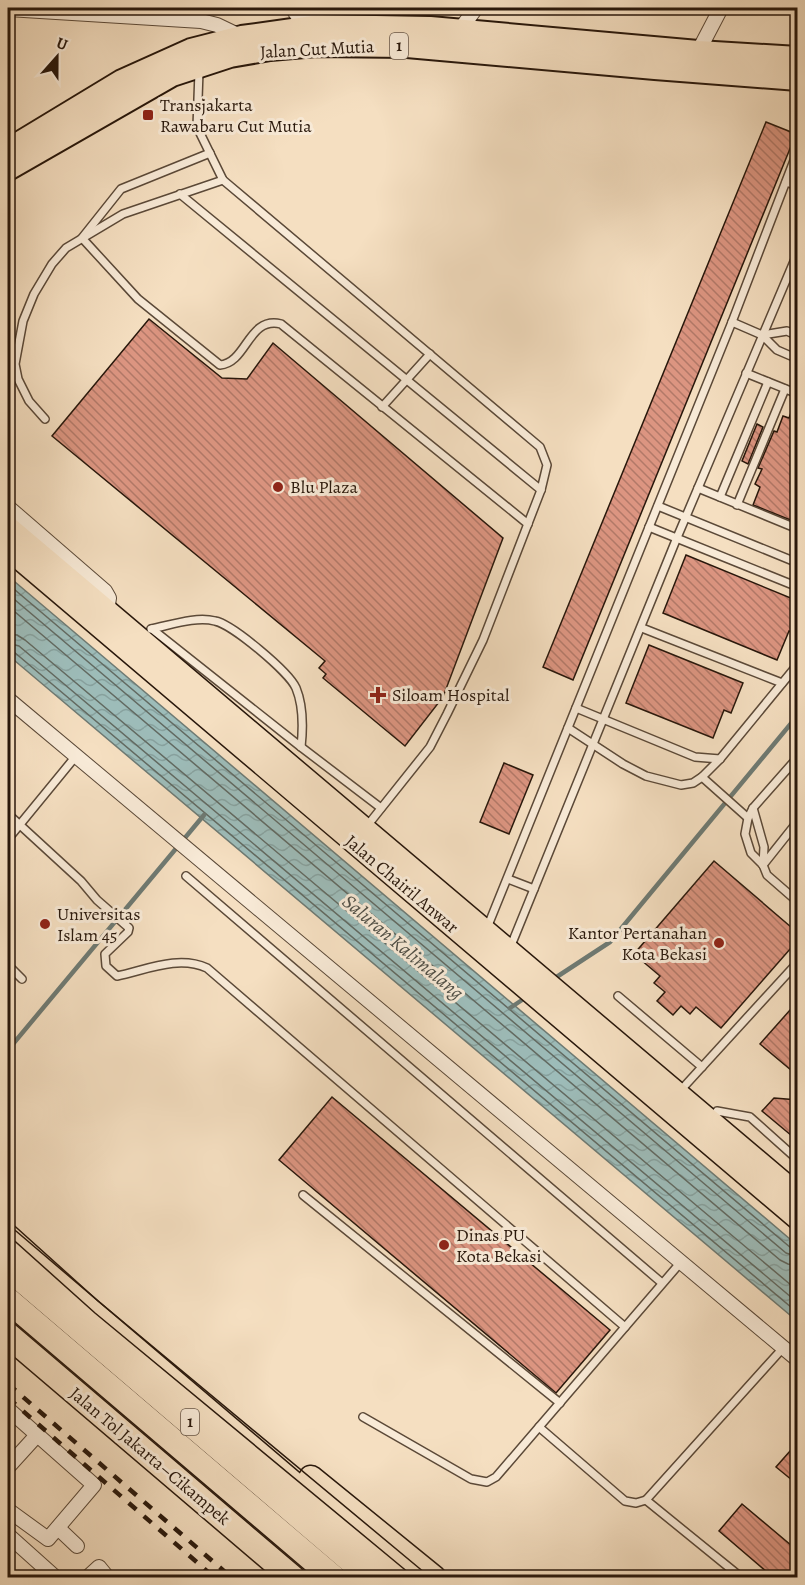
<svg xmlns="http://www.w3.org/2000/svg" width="805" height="1585" viewBox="0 0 805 1585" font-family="Alegreya,serif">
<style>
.water{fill:url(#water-waves);stroke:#6e7a73;stroke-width:1.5}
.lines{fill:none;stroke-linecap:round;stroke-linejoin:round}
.shore{stroke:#626a62;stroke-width:1.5}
.stream{stroke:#6e7a73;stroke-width:4.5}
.building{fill:url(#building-back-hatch);stroke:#28170b;stroke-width:1.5}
.service-casing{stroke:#5b4938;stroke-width:10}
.minor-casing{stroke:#5b4938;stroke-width:16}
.primary-casing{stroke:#28170b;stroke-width:24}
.trunk-casing{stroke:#28170b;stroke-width:26}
.motorway-casing{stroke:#28170b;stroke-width:27}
.service{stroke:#f8ead7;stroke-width:7}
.minor{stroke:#f8ead7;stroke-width:14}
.primary{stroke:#f5dfc1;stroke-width:21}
.trunk{stroke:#f5dfc1;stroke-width:22}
.motorway{stroke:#f5dfc1;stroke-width:24}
.tram{stroke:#28170b;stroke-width:1.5}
.rail{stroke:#28170b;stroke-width:4.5;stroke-dasharray:10 10;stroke-linecap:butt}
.poi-dot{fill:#8f2418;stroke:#f8ead7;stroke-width:2}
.labels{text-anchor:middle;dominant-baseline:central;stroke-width:6;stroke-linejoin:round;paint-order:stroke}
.shield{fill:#f8ead7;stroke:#665648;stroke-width:1.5}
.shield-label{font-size:16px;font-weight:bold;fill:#28170b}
.street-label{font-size:18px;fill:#28170b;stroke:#f8ead7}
.poi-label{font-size:18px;fill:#28170b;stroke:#f8ead7;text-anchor:start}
.water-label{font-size:20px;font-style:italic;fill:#515148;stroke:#f8ead7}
</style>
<defs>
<pattern id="water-waves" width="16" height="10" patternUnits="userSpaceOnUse" patternTransform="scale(1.5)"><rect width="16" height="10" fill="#9dbcb9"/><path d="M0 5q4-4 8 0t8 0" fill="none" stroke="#87a19e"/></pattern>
<pattern id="building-back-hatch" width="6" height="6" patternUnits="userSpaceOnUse" patternTransform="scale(1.5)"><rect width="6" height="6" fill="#dc9581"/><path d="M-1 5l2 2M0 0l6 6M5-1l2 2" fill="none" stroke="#b27968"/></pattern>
</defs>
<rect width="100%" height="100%" fill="#f5dfc1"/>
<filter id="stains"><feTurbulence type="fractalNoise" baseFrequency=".00333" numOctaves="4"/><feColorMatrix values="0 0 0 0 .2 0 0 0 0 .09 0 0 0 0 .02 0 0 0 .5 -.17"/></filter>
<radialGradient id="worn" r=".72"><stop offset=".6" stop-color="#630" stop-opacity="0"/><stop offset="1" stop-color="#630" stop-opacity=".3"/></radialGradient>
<path class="water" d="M8 576 797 1245V1321L8 655Z"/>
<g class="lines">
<g class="shore">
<path d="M8 584 791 1248 798 1249"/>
<path d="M8 594 786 1253 798 1257"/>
<path d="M8 606 780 1260 788 1264 798 1266"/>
<path d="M8 634 17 635 25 640 798 1291"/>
<path d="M8 643 19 646 798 1303"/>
<path d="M8 651 14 652 798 1313"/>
</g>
<g class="stream">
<path d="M552 980 610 942 798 715"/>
<path d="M510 1008 528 996"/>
<path d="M8 1050 204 815"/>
</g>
</g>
<g class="building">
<path d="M766 122 796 134 573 680 543 667Z"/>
<path d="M149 319 222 378 247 379 273 343 503 538 443 697 405 746 323 678 326 674 319 668 325 661 52 436Z"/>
<path d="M796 399H798V523L753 505 760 487 755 484 762 469 758 468 774 431 777 432 783 416 789 418Z"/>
<path d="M757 424 763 427 748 464 742 461Z"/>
<path d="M686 555 798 601V628L795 634 789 631 777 660 663 613Z"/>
<path d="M649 645 743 683 731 713 724 710 713 738 626 703Z"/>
<path d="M504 763 533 775 509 834 480 822Z"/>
<path d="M714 861 798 933V940L721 1028 696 1007 690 1014 681 1006 673 1015 657 1001 665 992 654 983 660 976 634 954Z"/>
<path d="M798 1001V1076L760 1044Z"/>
<path d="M332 1097 610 1330 556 1393 279 1160Z"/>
<path d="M774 1098 798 1100V1141L762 1111Z"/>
<path d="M798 1442V1485L776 1467Z"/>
<path d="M742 1504 798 1551V1578H774L719 1531Z"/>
</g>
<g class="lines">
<defs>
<g id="service">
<path d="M199 71 197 127 223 180 540 447 547 465 541 490 483 640 447 714 430 747 367 826"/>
<path d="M210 153 121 189 82 238 138 299 220 365C247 363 248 316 281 324L528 524"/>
<path d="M786 182 798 186"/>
<path d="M180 194 541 490"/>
<path d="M732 322 762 335 777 350 798 359"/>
<path d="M762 335 787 331 798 336"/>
<path d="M746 373 798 394"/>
<path d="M382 407 430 354"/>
<path d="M45 419 29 401 18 379 15 364 23 321 34 294 52 264 66 248 123 214 223 180"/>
<path d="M698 488 798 529"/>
<path d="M720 497 768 382"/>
<path d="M737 505 785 389"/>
<path d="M658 506 798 563"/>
<path d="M649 527 798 587"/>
<path d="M642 628 782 683"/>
<path d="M151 629C171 625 196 616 215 621 232 624 289 672 296 688 303 705 303 729 301 747"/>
<path d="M152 629 301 747 381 808"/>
<path d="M576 708 695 757 720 759"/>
<path d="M568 728 623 764 646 776 681 785 693 783 702 777 720 759 798 664"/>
<path d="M798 757 753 808 748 818 745 834 751 853 763 865 767 875 798 902"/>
<path d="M702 777 748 818"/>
<path d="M753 808 764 847 763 865"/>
<path d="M8 814 81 881 97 900 129 928 128 932 105 954 106 966 117 976C146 970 178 955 207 968L625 1327"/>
<path d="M8 839 76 756"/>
<path d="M763 865 798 821"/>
<path d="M186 876 662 1283"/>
<path d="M508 879 534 889"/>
<path d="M487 928 732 322 798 150"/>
<path d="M510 948 676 540 798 252"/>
<path d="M8 965 22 979"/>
<path d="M618 996 702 1067"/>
<path d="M680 1091 798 962"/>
<path d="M712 1118 717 1111 750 1117 798 1160"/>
<path d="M303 1195 560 1403"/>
<path d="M681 1262 539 1427 625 1501 636 1503 646 1500 783 1348"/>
<path d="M363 1417 471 1479 487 1482 496 1477 539 1427"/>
<path d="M646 1500 742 1578"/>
</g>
<g id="minor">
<path d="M292 8 307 28"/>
<path d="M309 8 321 26"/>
<path d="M8 9 201 21 217 25 242 37"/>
<path d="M459 31 476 8"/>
<path d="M698 52 721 8"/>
<path d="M8 507 105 591 109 598 107 611"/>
<path d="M8 699 798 1360"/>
<path d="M8 1409 94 1485 48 1539 8 1510"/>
<path d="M8 1467 38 1434"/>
<path d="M58 1528 77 1546"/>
<path d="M8 1535 56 1578"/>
<path d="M87 1578 99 1567 108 1578"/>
</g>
<g id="primary">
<path d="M8 527 798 1195"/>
<path d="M8 549 798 1219"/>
</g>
<g id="trunk">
<path d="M8 150 122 81 191 50 242 37 321 26 430 28 698 52 798 58"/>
<path d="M8 169 172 75 230 56 270 49 316 45 407 46 655 68 798 79"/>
</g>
<g id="motorway">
<path d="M8 1241 404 1578"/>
<path d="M8 1268 371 1578"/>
<path d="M8 1300 334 1578"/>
<path d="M8 1335 293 1578"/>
<path d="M311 1478 434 1578"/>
</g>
</defs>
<use href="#service" class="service-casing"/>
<use href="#minor" class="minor-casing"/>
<use href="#primary" class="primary-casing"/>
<use href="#trunk" class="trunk-casing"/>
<use href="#motorway" class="motorway-casing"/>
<use href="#service" class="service"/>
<use href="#minor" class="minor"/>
<use href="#primary" class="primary"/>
<use href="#trunk" class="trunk"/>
<use href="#motorway" class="motorway"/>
<g class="tram">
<path d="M8 1220 98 1301 431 1578"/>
<path d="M8 1235 95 1313 415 1578"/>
</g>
<g class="rail">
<path d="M8 1384 232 1578"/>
<path d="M8 1398 215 1578"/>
</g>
</g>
<g class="poi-dot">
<rect x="142" y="109" width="12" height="12" rx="3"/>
<circle cx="278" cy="487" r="6"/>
<path d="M375 686h6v6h6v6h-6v6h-6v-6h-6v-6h6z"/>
<circle cx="45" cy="924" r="6"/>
<circle cx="719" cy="943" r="6"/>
<circle cx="444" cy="1245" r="6"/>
</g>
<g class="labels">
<g class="shield">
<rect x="390" y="33" width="18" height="26" rx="4.5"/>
<rect x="181" y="1409" width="18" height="26" rx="4.5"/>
</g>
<g class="shield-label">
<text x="399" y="46">1</text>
<text x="190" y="1422">1</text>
</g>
<g class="street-label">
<text transform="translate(317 49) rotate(-3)">Jalan Cut Mutia</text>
<text transform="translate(402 884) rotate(40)">Jalan Chairil Anwar</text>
<text transform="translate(150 1456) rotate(40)">Jalan Tol Jakarta–Cikampek</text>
</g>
<g class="poi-label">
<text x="160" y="105">Transjakarta<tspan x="160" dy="21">Rawabaru Cut Mutia</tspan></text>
<text x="290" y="487">Blu Plaza</text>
<text x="392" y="695">Siloam Hospital</text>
<text x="57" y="914">Universitas<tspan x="57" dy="21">Islam 45</tspan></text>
<text x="707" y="933" text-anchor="end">Kantor Pertanahan<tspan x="707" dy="21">Kota Bekasi</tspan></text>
<text x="456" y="1235">Dinas PU<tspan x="456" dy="21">Kota Bekasi</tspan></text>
</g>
<g class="water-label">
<text transform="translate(403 947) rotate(40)">Saluran Kalimalang</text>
</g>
</g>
<rect width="805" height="1585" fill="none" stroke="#f5dfc1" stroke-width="30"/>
<rect x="9" y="9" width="787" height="1567" fill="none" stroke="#28170b" stroke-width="3"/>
<rect x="15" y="15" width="775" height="1555" fill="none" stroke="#28170b" stroke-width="1.5"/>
<g transform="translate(57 57) rotate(21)" stroke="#f8ead7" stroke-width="4.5" paint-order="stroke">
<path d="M0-4.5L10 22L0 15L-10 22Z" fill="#28170b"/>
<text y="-9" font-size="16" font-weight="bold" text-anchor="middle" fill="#28170b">U</text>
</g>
<rect width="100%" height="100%" filter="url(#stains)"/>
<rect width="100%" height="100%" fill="url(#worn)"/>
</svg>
